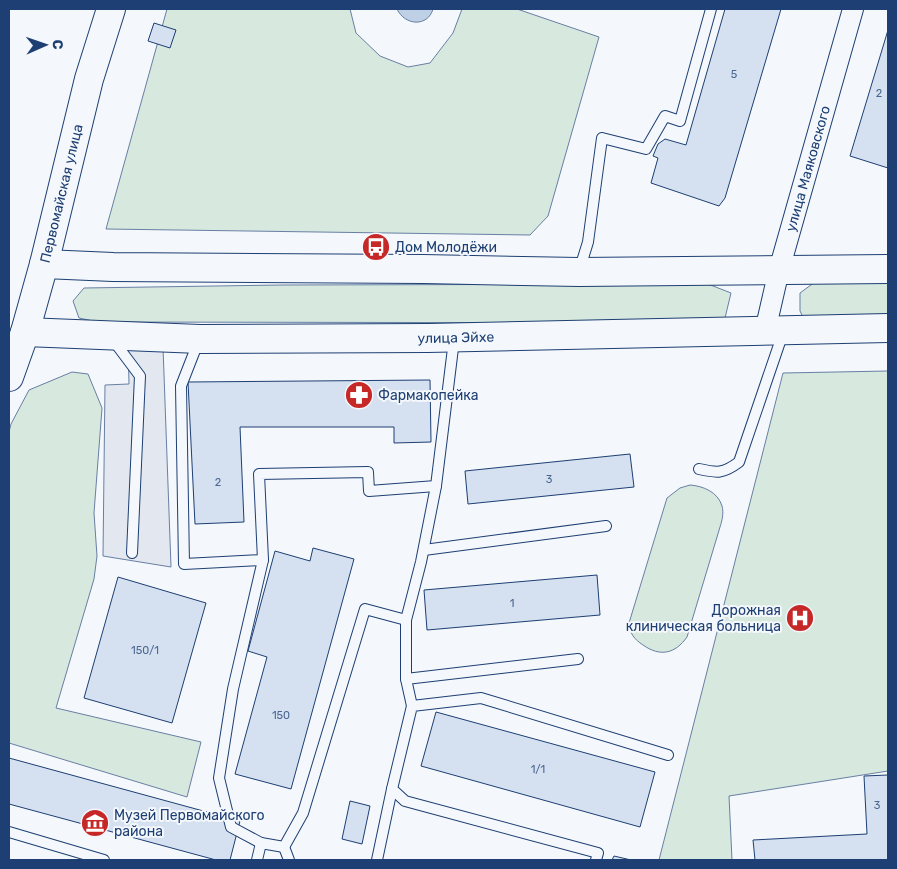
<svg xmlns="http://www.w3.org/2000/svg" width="897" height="869" viewBox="0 0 897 869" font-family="Rubik,sans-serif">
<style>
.green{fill:#d7e8df;stroke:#687fa3}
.parking{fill:#e3e8f0;stroke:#687fa3}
.water{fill:#bed0e5;stroke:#687fa3}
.building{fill:#d5e0f0;stroke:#1d3f73}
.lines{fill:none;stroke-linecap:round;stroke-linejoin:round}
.lane-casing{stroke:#1d3f73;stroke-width:12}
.street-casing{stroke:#1d3f73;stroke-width:22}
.secondary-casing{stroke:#1d3f73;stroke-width:30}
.lane{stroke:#f4f7fb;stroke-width:10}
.street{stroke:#f4f7fb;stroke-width:20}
.secondary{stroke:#f4f7fb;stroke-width:28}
.labels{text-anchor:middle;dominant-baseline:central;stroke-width:4;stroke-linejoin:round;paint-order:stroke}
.number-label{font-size:11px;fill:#4b6792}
.street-label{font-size:14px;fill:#1d3f73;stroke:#f4f7fb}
.poi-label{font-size:14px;fill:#1d3f73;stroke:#f4f7fb;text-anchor:start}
</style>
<rect width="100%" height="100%" fill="#f4f7fb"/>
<g class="green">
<path d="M167 9H350L356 33 380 56 408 67 430 63 453 33 462 9H517L599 37 548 216 530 235 106 229Z"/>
<path d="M815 282H888V322L806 323 800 311V293Z"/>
<path d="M708 284 731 293 725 318 712 323 102 322V323L79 318 73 301 84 288 281 285Z"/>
<path d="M888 371V771L729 796 732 860H659L783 373Z"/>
<path d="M72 372 88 374 102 408 94 513 97 556 94 579 56 708 201 742 187 797 9 743V432L11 424 29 390Z"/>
<path d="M690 485C703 486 718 492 722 506 724 513 722 521 720 527L687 637C675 654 660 657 643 645 634 639 630 634 629 623L667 498 680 488Z"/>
</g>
<path class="parking" d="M128 344 163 347 171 567 103 556 105 385 129 384Z"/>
<path class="water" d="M397 9H433C428 27 405 26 397 9Z"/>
<g class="building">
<path d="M725 9H781L725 198 719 206 651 183 658 158 653 156 658 144 665 139 686 145Z"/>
<path d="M154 23 176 30 170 48 148 41Z"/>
<path d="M888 30V168L850 156Z"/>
<path d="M430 380 431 442 394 443V427H240L244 522 195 524 188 382Z"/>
<path d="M630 454 634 487 468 504 465 471Z"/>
<path d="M313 548 354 559 291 789 235 774 267 657 248 651 275 551 310 561Z"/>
<path d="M597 575 600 615 427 630 424 590Z"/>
<path d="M118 577 206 603 172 723 84 698Z"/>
<path d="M436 712 655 772 640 827 421 766Z"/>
<path d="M9 758 240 821 230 860H216L9 804Z"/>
<path d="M888 775V860H755L753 840 867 834 864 776Z"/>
<path d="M350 801 370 806 362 844 342 839Z"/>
<path d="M614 856 631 860H612Z"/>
</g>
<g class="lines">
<defs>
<g id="lane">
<path d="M579 271 588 242 602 138 646 149 665 116 680 121 711 9"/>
<path d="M113 340 140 376 132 553"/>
<path d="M199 340 181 386 184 564 263 560"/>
<path d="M699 469C717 473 723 474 739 462L783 333"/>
<path d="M424 550 606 526"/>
<path d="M406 620V679L578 659"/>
<path d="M406 679 412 706"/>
<path d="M9 832 104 860"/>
<path d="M261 843 231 827 219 778 233 689 263 560 259 474 368 472 369 491 436 486"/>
<path d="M284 847 289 860"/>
<path d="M257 860 261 843 284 847 303 813 365 609 406 620 421 562 436 486 454 340"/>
<path d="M377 860 392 789"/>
<path d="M596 860 598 853 405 801 392 789 412 706 481 698 668 755"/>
</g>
<g id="street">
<path id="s1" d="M765 331 779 270 853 9"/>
</g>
<g id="secondary">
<path d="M44 264 113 267 423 269 579 272 888 269"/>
<path id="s2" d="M25 332 200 339 428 338 888 328"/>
<path id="s3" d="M9 377 25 332 44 264 89 79 111 9"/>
</g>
</defs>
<use href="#lane" class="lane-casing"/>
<use href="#street" class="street-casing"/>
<use href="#secondary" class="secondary-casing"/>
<use href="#lane" class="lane"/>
<use href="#street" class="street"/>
<use href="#secondary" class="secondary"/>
</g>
<defs>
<symbol id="bus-disc" viewBox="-11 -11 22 22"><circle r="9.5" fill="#c62828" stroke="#f4f7fb"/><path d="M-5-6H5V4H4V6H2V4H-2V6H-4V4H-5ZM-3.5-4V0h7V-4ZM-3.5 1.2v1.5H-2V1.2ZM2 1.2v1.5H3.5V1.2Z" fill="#fff"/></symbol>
<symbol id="pharmacy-disc" viewBox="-11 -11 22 22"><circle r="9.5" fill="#c62828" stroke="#f4f7fb"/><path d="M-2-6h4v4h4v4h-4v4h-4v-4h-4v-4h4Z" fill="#fff"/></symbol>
<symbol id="hospital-disc" viewBox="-11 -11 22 22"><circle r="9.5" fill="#c62828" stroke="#f4f7fb"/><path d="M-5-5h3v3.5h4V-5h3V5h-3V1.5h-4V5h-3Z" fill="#fff"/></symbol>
<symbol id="museum-disc" viewBox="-11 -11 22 22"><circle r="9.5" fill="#c62828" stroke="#f4f7fb"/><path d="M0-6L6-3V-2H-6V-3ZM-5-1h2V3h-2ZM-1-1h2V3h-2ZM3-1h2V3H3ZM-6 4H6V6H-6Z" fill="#fff"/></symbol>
</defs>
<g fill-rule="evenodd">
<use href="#bus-disc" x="360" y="231" width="32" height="32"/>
<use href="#pharmacy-disc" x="343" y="379" width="32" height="32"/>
<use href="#hospital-disc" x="784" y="602" width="32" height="32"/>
<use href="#museum-disc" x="79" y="807" width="32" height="32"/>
</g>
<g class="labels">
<g class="number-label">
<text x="734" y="74">5</text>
<text x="879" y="93">2</text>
<text x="549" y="479">3</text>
<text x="218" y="482">2</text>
<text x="512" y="603">1</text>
<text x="145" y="650">150/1</text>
<text x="281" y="715">150</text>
<text x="538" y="769">1/1</text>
<text x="877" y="805">3</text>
</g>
<g class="street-label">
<text stroke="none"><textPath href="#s1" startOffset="168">улица Маяковского</textPath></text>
<text stroke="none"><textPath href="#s3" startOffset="191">Первомайская улица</textPath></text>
<text stroke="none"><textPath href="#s2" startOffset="431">улица Эйхе</textPath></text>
</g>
<g class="poi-label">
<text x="395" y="247">Дом Молодёжи</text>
<text x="378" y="395">Фармакопейка</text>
<text x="781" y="610" text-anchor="end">Дорожная<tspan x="781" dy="16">клиническая больница</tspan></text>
<text x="114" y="815">Музей Первомайского<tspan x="114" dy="16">района</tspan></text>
</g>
</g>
<rect width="897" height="869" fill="none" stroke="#1d3f73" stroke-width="20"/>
<g transform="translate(45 45) rotate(88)" stroke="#f4f7fb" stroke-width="4" paint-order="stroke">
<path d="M0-4L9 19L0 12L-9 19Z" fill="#1d3f73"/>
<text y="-8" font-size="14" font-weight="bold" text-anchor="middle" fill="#1d3f73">С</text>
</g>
</svg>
